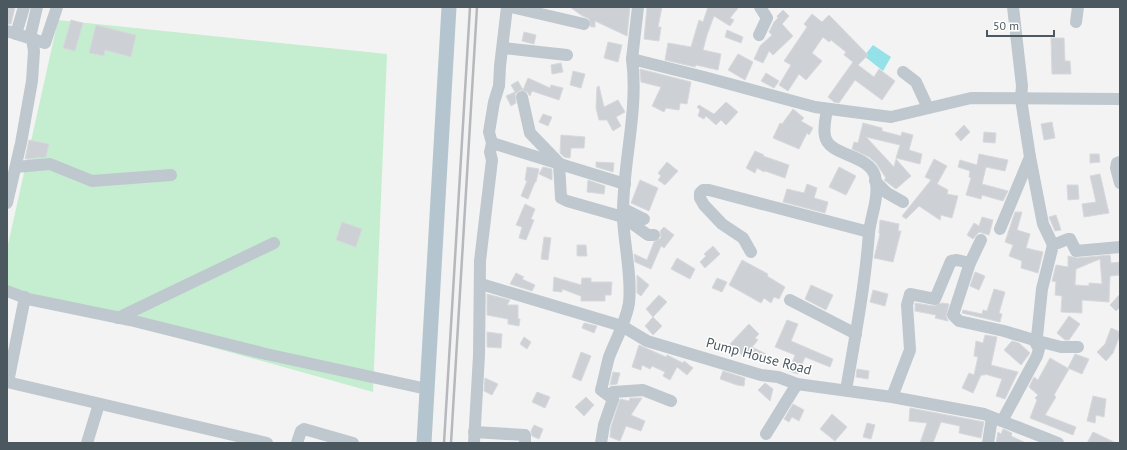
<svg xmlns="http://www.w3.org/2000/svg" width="1127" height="450" viewBox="0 0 1127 450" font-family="'PT Sans',sans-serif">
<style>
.green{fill:#c5eed0}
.water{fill:#94e1e9}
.building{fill:#cdd0d4;stroke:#d7d9dd;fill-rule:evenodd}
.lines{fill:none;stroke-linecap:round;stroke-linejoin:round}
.minor{stroke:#bfc8ce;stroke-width:12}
.major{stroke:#b4c5cf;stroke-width:15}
.rail{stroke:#b5b8bc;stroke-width:2.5}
.labels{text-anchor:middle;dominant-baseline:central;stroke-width:3;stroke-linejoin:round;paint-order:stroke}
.street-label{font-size:14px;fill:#4b585f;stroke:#fff}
</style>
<rect width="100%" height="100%" fill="#f4f3f3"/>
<path class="green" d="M58 20 387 54 373 392 7 290V249Z"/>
<path class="water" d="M873 45 891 57 883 71 864 56Z"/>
<g class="building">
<path d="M7 7H15L11 24H7Z"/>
<path d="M570 7H630L627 36 595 21V27H591L589 19 581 15Z"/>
<path d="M647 7H662L658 27H661L659 41 644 39Z"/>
<path d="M708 7H739L730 18 734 20 730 26 714 16 707 35 703 50 721 54 718 70 696 65 695 67 665 60 668 43 691 47 699 20 703 22Z"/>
<path d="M783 10 789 16 782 24 793 36 773 55 769 51 763 63 754 59 760 46 772 35 769 32 774 22 778 18 777 16Z"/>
<path d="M812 14 822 22 829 15 868 55 858 65 874 77 879 69 895 81 882 100 855 80 839 103 834 102 828 97 853 62 844 55 846 52 831 40 829 42 823 37 812 53 822 61 806 80 799 74 788 91 779 85 791 65 784 61 807 27 804 24Z"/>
<path d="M71 20 83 23 75 51 63 48Z"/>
<path d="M96 25 136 35 131 57 105 50 104 56 89 53Z"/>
<path d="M727 30 743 37 741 43 725 37Z"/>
<path d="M524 32 536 35 534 44 522 41Z"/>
<path d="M1051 38H1064L1065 61H1070L1071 74H1052Z"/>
<path d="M608 42 622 45 618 62 604 58Z"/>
<path d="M738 54 753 62 745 80 728 70Z"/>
<path d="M561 63 563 72 552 74 551 65Z"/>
<path d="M640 69 691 82 687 104 680 103 679 110 666 108 664 112 652 106 661 87 641 82Z"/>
<path d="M573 71 585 74 581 88 570 85Z"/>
<path d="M766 73 779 81 774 88 761 81Z"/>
<path d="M528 78 550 88 551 85 563 88 559 100 532 91 530 96 527 92 521 90 515 94 516 103 511 106 506 96 515 92 511 85 518 81 523 90Z"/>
<path d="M599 86 604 107 618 100 625 112 616 117 621 126 613 131 607 120H599L596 108 597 87Z"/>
<path d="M726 102 738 112 726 125 721 120 716 125 706 116 704 119 698 116 700 110 697 107 699 105 714 114Z"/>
<path d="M793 109 804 118 801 121 813 128 809 135 807 133 799 149 773 138 780 123 782 124Z"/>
<path d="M543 114 552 117 548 126 539 122Z"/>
<path d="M1052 122 1055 138 1044 140 1041 124Z"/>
<path d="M863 123 882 128V131L901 136 902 132 913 135 909 150 922 154 920 164 896 158 900 145 866 137 894 167 896 159 911 176 896 189 884 180 886 178 876 163 869 157 852 149 854 142 858 143Z"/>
<path d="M964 125 970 132 961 141 955 134Z"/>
<path d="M984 132 996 133 995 143 983 142Z"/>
<path d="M561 135 585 137 584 148H571L570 158 564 157 560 153Z"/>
<path d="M29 140 49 144 46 157 25 159Z"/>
<path d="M755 151 764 155 763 156 789 165 785 178 765 171 764 172 757 168 755 173 746 168Z"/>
<path d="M979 154 1008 160 1005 171 986 167 982 184 1008 191 1003 201 982 195 981 199 966 195 971 178 969 177 970 171 958 167 960 160 977 165Z"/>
<path d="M1090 154H1099L1100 162 1090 163Z"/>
<path d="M934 159 947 166 937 184 948 190 947 194 958 196 952 218 941 215 940 220 919 206 906 219 902 216 931 180 925 177Z"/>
<path d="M596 162 614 163 613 172 596 167Z"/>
<path d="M667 162 678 171 665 185 658 180 661 176 658 173Z"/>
<path d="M527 167 539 169 536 182H535L528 199 521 196 527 181 525 180Z"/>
<path d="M543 167 552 169V180L539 174Z"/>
<path d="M839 167 856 176 846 195 829 187Z"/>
<path d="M1100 174 1109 213 1084 217 1082 204 1096 202 1090 176Z"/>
<path d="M588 180 605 186 604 194 587 192Z"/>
<path d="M640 180 658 188 649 211 631 203Z"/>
<path d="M807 184 817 188 814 198 828 202 825 213 783 202 787 189 804 193Z"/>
<path d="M1067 185H1078L1079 199 1068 200Z"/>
<path d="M525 204 535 209 531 219 534 220 526 240 519 238 522 227 516 225Z"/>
<path d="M1015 212H1022L1017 230 1030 234 1026 248 1043 252 1038 273 1021 268 1022 261 1009 256 1013 245 1005 242Z"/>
<path d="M1056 215 1061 230 1055 231 1049 217Z"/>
<path d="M982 217 993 220 989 235 979 232 973 239 967 235 974 223 979 226Z"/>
<path d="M880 220 899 224 898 231H901L893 262 874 258 880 234 879 233Z"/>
<path d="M342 222 362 229 356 247 336 240Z"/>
<path d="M664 227 674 235 664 248 661 246 651 269 635 262 634 254 647 260 654 242 661 238 660 231Z"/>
<path d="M544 237 551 238 548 260 541 259Z"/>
<path d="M577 245H586L587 256H577Z"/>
<path d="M713 246 720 254 705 268 700 262 706 256 704 254Z"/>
<path d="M1110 255 1111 263 1120 262V275L1110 276 1109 302 1082 300V313L1061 312 1062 296 1055 295 1056 282 1052 281 1056 265 1068 267V256L1077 258ZM1100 259 1102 284 1089 283V286L1075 285 1076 269Z"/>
<path d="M677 258 695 269 690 279 671 269Z"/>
<path d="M742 260 768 274 767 276 785 287 779 299 774 297 771 303 764 298 761 303 729 285Z"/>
<path d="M975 272 985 276 979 290 970 286Z"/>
<path d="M516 273 524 277 522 279 535 285 532 291 510 284Z"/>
<path d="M637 275 649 285 641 296 637 293Z"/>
<path d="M554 277 581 285 582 278H591V282H612L611 295H605V301H581V296L562 289V292L553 291Z"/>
<path d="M717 278 727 282 722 292 712 288Z"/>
<path d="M811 285 833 295 826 310 805 299Z"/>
<path d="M994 289 1005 292 999 313 1002 314 1000 322 962 313 963 310 982 314 983 310 987 311Z"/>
<path d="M873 290 888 294 885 306 870 302Z"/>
<path d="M487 294 510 300 507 305H518V319H520L519 326 508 324V319L487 315Z"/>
<path d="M1120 294V307L1116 311 1110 305Z"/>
<path d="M659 295 667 302 653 317 646 309Z"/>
<path d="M915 303 934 306 942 303 949 304 946 316 948 321 935 318 936 315 915 311Z"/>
<path d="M1069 316 1080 324 1069 340H1065L1057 333Z"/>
<path d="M653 317 662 326 653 335 645 326Z"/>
<path d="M787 320 798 324 791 341 833 359 830 367 805 357 798 374 789 371 795 355 775 347Z"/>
<path d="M584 323 597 326 594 333 582 328Z"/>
<path d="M749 324 759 334 755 338 758 340 752 347 766 354 762 361 746 353 743 356 730 344Z"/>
<path d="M1111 328 1120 332V335L1113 353 1106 361 1097 352 1105 344Z"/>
<path d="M487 332 502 334 501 348 487 347Z"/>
<path d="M985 335 997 337 991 365 1018 372 1005 399 996 396 1002 379 985 374V375H981L973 393 962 388 969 373 974 375 978 357 974 356 976 341 983 343Z"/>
<path d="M524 337 531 342 527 349 520 344Z"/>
<path d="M1012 341 1019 343 1030 353 1021 365 1004 350Z"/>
<path d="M639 345 666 357 667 355 683 363 684 361 693 368 687 375 677 367 670 380 663 376 665 372 652 366 650 369 642 365 641 370 632 367Z"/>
<path d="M581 352 591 356 581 381 572 377Z"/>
<path d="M1075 354 1089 359 1082 374 1068 368Z"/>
<path d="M1050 358 1069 369 1054 395 1056 397 1045 415 1076 427 1073 435 1030 418 1037 400 1035 398 1038 395 1029 387 1034 377 1038 380Z"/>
<path d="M857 369 869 371 868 379 856 377Z"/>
<path d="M723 371 745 378 744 386 737 385 720 379Z"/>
<path d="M613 372 620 373 617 384 610 385Z"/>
<path d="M485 378 498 384 492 395 484 391Z"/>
<path d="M765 383 773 389 770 401 758 390Z"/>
<path d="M537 392 550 397 545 408 532 402Z"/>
<path d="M1093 396 1106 399 1104 417 1096 415 1095 423 1087 421Z"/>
<path d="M586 397 594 405 584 416 575 407Z"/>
<path d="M630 398H642L631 415 645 421 641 431 626 426 620 441 610 437 611 427 620 399 629 401Z"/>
<path d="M793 404 804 410 799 421 792 417 789 422 784 419Z"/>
<path d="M910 408 984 422 981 438 959 433 960 426 941 422 933 443H920L927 423 909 421Z"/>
<path d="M832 414 847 427 835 441 820 429Z"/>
<path d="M867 423 875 425 871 439 863 437Z"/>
<path d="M534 425 543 429 539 439 532 436 531 431Z"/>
<path d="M1003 429 1012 433 1011 436 1026 443H996L998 432 1001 434Z"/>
<path d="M1093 432 1116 443H1087Z"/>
</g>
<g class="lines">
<g class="minor">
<path d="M511 7 584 24"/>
<path d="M1076 22 1078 7"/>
<path d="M7 31 45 43 57 7"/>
<path d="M16 34 24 7"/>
<path d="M759 35 767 18 760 7"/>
<path d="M503 48 567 55"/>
<path d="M632 59 638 7"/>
<path d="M903 72 916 82 928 108"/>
<path d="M522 97 530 133 559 163 561 198 567 201 623 217 648 235H654"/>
<path d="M827 109C826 117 823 127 825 136 828 156 869 154 875 176 880 197 871 214 869 233 865 286 855 338 846 390"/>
<path d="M492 143 625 184"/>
<path d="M1030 157 1043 224 1053 245"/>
<path d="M1120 162 1117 163 1116 168 1120 183"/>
<path d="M16 167 50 164 92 181 171 175"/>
<path d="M875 181 887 193 903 202"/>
<path d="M7 203 21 143 32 81 34 51 31 33 37 7"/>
<path d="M624 209 644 219"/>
<path d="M1000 229 1030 157 1021 99 1022 86 1013 7"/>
<path d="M981 240 970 263 953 315 959 321 1004 331 1034 340 1039 349 1037 356 1002 421"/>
<path d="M751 252 743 238 722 224 704 205 700 198V193L703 190H709L869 232"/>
<path d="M481 284 622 326 647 341 761 375 778 377 797 384 892 397 984 414 1058 443"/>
<path d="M7 291 28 299 130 320 266 354 427 389"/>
<path d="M790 300 856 334"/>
<path d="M118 318 274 243"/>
<path d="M1078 347H1061L1034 340 1037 337 1042 289 1053 245 1068 239H1070L1076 251 1120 247"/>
<path d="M7 382 267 443"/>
<path d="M8 382 25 297"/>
<path d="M892 397 910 350 907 305 910 294 935 299 951 261 957 260 970 263"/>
<path d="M613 399V392L643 390 671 401"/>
<path d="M474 432 525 435V443"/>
<path d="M766 434 797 384"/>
<path d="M87 443 99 404"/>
<path d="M297 443 301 431 304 429 353 443"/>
<path d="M474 443 479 355 480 261 492 160 490 152 492 143 489 132 494 102 499 86 500 66 507 7"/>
<path d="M601 443 604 425 613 399 601 390C604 379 606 368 609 357 616 339 626 322 629 303 632 275 624 245 623 217 622 165 639 111 632 59L704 77 815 107 891 117 971 98 1120 99"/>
<path d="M988 443 992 418"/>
</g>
<path class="major" d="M424 443 449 7"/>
<g class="rail">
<path d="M444 443 470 7"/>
<path d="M451 443 477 7"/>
</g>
</g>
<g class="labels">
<g class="street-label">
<text transform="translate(759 356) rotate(15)">Pump House Road</text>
</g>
</g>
<rect width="1127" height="450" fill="none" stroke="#4b585f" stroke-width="16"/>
<path d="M987 30v6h67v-6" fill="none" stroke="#4b585f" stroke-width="2"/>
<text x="993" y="30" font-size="12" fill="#4b585f" stroke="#ffffff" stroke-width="3" paint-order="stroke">50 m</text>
</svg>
